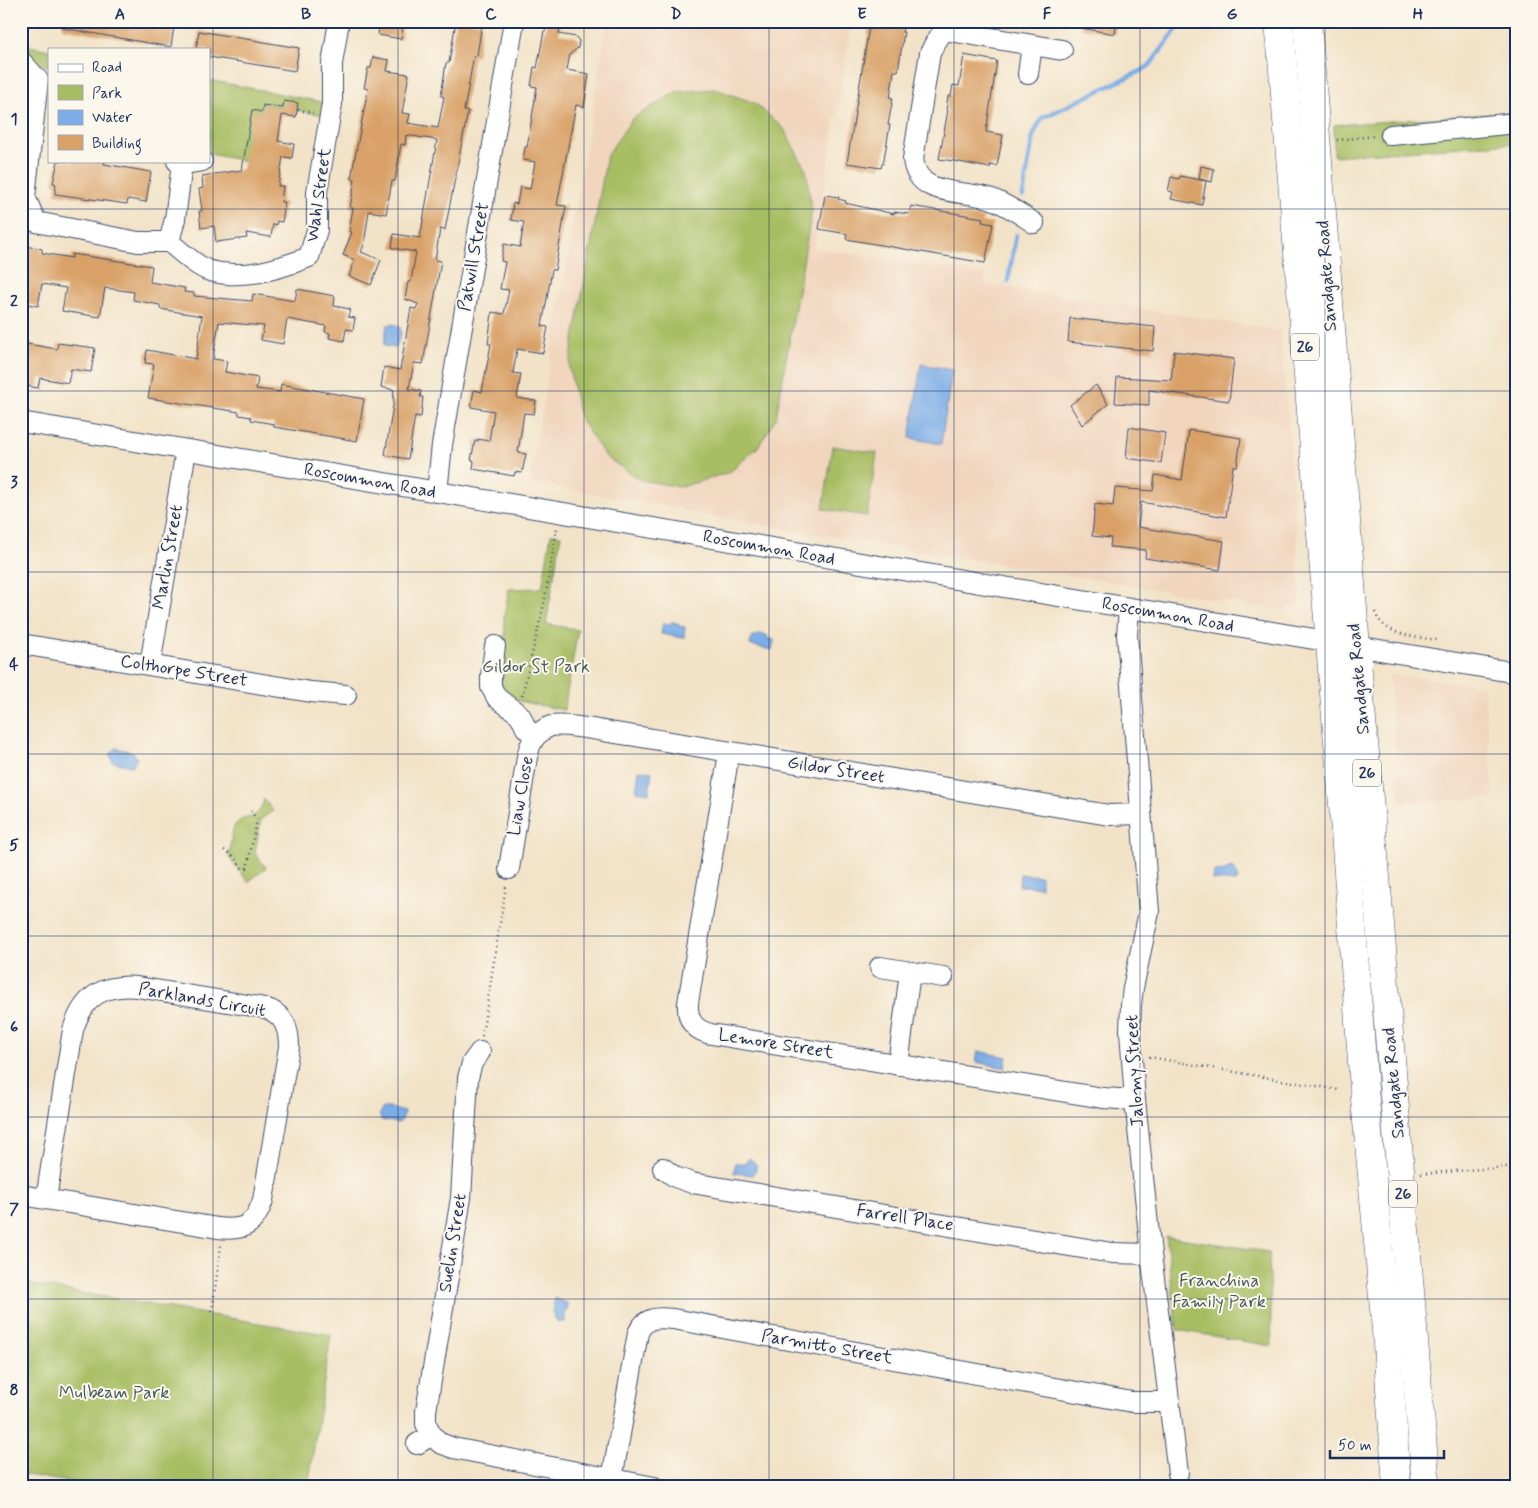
<svg xmlns="http://www.w3.org/2000/svg" width="1538" height="1508" viewBox="0 0 1538 1508" font-family="Mynerve,sans-serif">
<style>
.built{fill:#f1d5bd}
.green{fill:#a7bd62;stroke:#617660}
.water{fill:#7cade7;stroke:#4c6ea2}
.lines{fill:none;stroke-linecap:round;stroke-linejoin:round}
.stream{stroke:#7cade7;stroke-width:4.5}
.building{fill:#d9a167}
.minor-casing{stroke:#3b4a6e;stroke-width:22}
.highway-casing{stroke:#3b4a6e;stroke-width:29}
.path{stroke:#3b4a6e;stroke-width:2.5;stroke-dasharray:1 4;stroke-linecap:butt}
.minor{stroke:#fff;stroke-width:20}
.highway{stroke:#fff;stroke-width:28}
.grid{fill:none;stroke:#1b2f5e;stroke-width:1;stroke-opacity:0.55}
.labels{text-anchor:middle;dominant-baseline:central;stroke-width:4;stroke-linejoin:round;paint-order:stroke}
.shield{fill:#fbf7ec;stroke:#5e6b89;stroke-width:1}
.shield-label{font-size:16px;font-weight:bold;fill:#1b2f5e}
.street-label{font-size:18px;fill:#1b2f5e;stroke:#fbf7ec}
.park-label{font-size:18px;fill:#455a5f;stroke:#fbf7ec}
.neatline{fill:none;stroke:#1b2f5e;stroke-width:2}
.grid-label{font-size:16px;text-anchor:middle;font-weight:bold;fill:#1b2f5e}
</style>
<rect width="100%" height="100%" fill="#fbf7ec"/>
<filter id="ink" filterUnits="userSpaceOnUse"><feTurbulence type="fractalNoise" baseFrequency=".02" numOctaves="2"/><feDisplacementMap in="SourceGraphic" scale="10" xChannelSelector="R" yChannelSelector="G"/><feConvolveMatrix kernelMatrix="1 2 1 2 8 2 1 2 1" color-interpolation-filters="sRGB"/></filter>
<filter id="wash" filterUnits="userSpaceOnUse"><feTurbulence type="fractalNoise" baseFrequency=".0096" numOctaves="4" result="noise"/><feDisplacementMap in="SourceGraphic" scale="20" xChannelSelector="R" yChannelSelector="G"/><feGaussianBlur stdDeviation="1.12" result="paint"/><feColorMatrix in="noise" values="0 0 0 0 0 0 0 0 0 0 0 0 0 0 0 0 0 1.4 0 .05"/><feComposite in="paint" operator="in"/></filter>
<g filter="url(#wash)">
<rect width="100%" height="100%" fill="#f2e3c8"/>
<g class="built">
<path d="M607 21H852L814 248 986 275 985 284 1281 331 1301 598 1294 606 1280 610 709 516 660 505 530 483Z"/>
<path d="M1389 674 1483 686 1494 798 1400 802Z"/>
</g>
<g class="green">
<path d="M26 45 49 50V66L23 61Z"/>
<path d="M209 80 332 104 330 116 262 104 251 162 209 154Z"/>
<path d="M715 89 755 103 784 129 806 170 812 210 776 418 758 447 730 472 681 487 640 480 606 457 580 419 569 367 607 155 632 119 676 92Z"/>
<path d="M1517 112V143L1334 156V125Z"/>
<path d="M833 446 877 453 867 516 823 509Z"/>
<path d="M551 534 561 535 546 624 578 630 564 710 508 699 497 681 505 635 504 617 509 589 542 588Z"/>
<path d="M264 799 273 811 261 819 255 853 266 868 248 882 229 857C231 848 230 832 236 824 245 813 258 824 264 799Z"/>
<path d="M1166 1236 1269 1252 1272 1346 1177 1330Z"/>
<path d="M21 1283 331 1335 308 1487H99L21 1474Z"/>
</g>
<g class="water">
<path d="M394 324 400 327 401 333 396 348 384 346 387 325Z"/>
<path d="M921 364 952 370 941 444 910 438Z"/>
<path d="M672 622 678 623 679 626 685 627 684 638 661 634 663 623 669 624Z"/>
<path d="M759 634 767 635V638L774 640 772 650 750 645 752 636H757Z"/>
<path d="M116 748 133 752 137 759 132 766 113 762 110 754Z"/>
<path d="M639 770 652 772 649 793 636 791Z"/>
<path d="M1231 867 1235 869 1238 880 1235 882 1213 880 1214 871 1223 872Z"/>
<path d="M1020 874 1041 876V887L1019 886Z"/>
<path d="M978 1051 1007 1057 1005 1068 976 1062Z"/>
<path d="M383 1108H390L404 1112 402 1120 398 1123 381 1120C379 1115 380 1112 383 1108Z"/>
<path d="M748 1159H751L756 1164V1169L752 1175 734 1173 735 1163H746Z"/>
<path d="M555 1298 568 1304 565 1316V1322L557 1321 552 1313Z"/>
</g>
<g class="lines">
<g class="stream">
<path d="M1023 196 1033 136 1042 118 1143 70 1150 65 1183 21"/>
<path d="M1008 281 1016 235"/>
</g>
</g>
<g id="blocks">
<g class="building">
<path d="M62 21H147L174 26 171 47 62 28Z"/>
<path d="M380 21H404L401 39 378 35Z"/>
<path d="M456 21 482 23 477 56 474 55 464 111H468L445 230 440 229 435 260 441 261 423 364 414 363 409 389 421 391 420 397H423L421 417 415 416 408 459 385 455 394 399H393L394 390 381 387 384 367 400 370 411 308 416 309 418 304 405 299 408 282H411L416 252 392 248 394 234 420 238 437 140 406 135 405 145 401 144 395 181H392L386 214 369 211 364 245 361 252 381 260 371 285 349 276 355 260 343 255 352 232 349 231 353 208H350L355 179 351 178 368 89 364 88 368 68H371L373 57 389 60 387 71 409 74 402 113 410 114 408 123 438 128 444 97 441 96 446 63H449Z"/>
<path d="M547 21 561 23 559 34 576 37 579 41 578 48 570 54 567 70 589 74 584 107 576 105 557 205 566 206 555 270H552L542 326 548 327 543 353 517 349 513 373 521 374 517 398 536 401 534 414 524 413 518 452 526 454 522 473 515 472 514 476 473 469 474 461 471 460 475 441H478V439L489 441 494 411 471 407 474 390 482 392 491 344H488L492 312 504 314 509 290 500 289 505 262 501 261 504 244 520 247 524 222 511 220 513 203 517 204 520 187 530 189 535 162 523 160 525 147H527L537 87 531 86 534 67 537 68 544 31 545 32Z"/>
<path d="M870 21 903 27 902 32H904L898 71H894L890 98H893L888 125H890L883 164H882L881 168 847 163Z"/>
<path d="M1081 21H1117L1115 34 1081 28Z"/>
<path d="M199 31 299 48 295 71 209 57V49H196Z"/>
<path d="M964 55 997 61 986 132 1003 135 997 166 990 165V168L954 161 939 159 948 110H946L948 96H951L953 85 959 86Z"/>
<path d="M284 101 298 103 296 117 282 115 278 141 294 144 292 158 283 157 278 186H283L281 202H285L282 222 277 221 276 225 273 224 271 237 246 233 247 238 216 242 214 226 201 228 199 211H202L199 189 203 188 202 176 242 170 252 110 262 112 263 105 283 108Z"/>
<path d="M58 161H105L104 164 151 172 146 202 128 199 127 204 55 194 56 184 53 183Z"/>
<path d="M1201 166 1214 169 1212 182 1199 179Z"/>
<path d="M1180 176 1206 181 1202 205 1171 199 1173 192 1168 191 1171 177 1179 179Z"/>
<path d="M825 195 839 197 838 199 846 201 845 203 894 214V212L909 214 911 206 983 218 982 222 993 224 985 263 846 239 847 234 819 229Z"/>
<path d="M25 246 42 249V253L72 258V254L152 266 150 282 185 288 184 292 194 293V296L252 301 253 294 295 301 297 289 335 296 334 306 350 309 348 317 355 318 353 330 346 329 344 341 329 338 330 333 325 332 326 326 287 319 283 344 261 340 264 326 219 322 213 359 227 361 225 372 258 378 256 389 280 392 281 384 364 399 357 441 274 427V424L251 420V417L239 415V412L148 398 154 364 145 363 147 350 196 359 202 316 160 309V305L133 300 134 292 105 288 100 317 62 311 66 288 42 284 38 306 21 303V270Z"/>
<path d="M1070 318 1155 327 1153 351 1068 342Z"/>
<path d="M21 343 57 349 58 343 95 348 91 372 71 369 68 383 40 378 38 388 21 385Z"/>
<path d="M1174 351 1234 359 1229 401 1149 390V405L1115 403 1117 377 1171 380Z"/>
<path d="M1096 385 1108 404 1082 425 1070 405Z"/>
<path d="M1129 427 1165 433 1161 463 1126 458Z"/>
<path d="M1189 430 1241 438 1237 466H1233L1226 517 1141 502 1138 527 1224 541 1220 570 1145 558 1146 550 1110 547 1111 538 1092 536 1095 504 1113 506 1115 488 1153 491 1155 475 1182 480Z"/>
</g>
</g>
</g>
<g filter="url(#ink)">
<use href="#blocks" fill-opacity="0" stroke="#3b4a6e" stroke-width="1"/>
<g class="lines">
<defs>
<g id="minor">
<path d="M942 21 944 30 935 43 930 53 913 159C917 198 961 189 989 198 1005 203 1020 214 1034 223"/>
<path d="M944 30 1062 50"/>
<path d="M21 61 38 80 25 197 36 222 138 242H169"/>
<path d="M1028 74 1032 45"/>
<path d="M1391 135 1517 123"/>
<path d="M177 161 182 164 202 161"/>
<path d="M182 164 175 219 169 242C180 251 197 267 210 271 244 280 278 269 309 257L317 230V192L332 104V64L339 21"/>
<path d="M21 422 1517 673"/>
<path d="M437 492 442 445 514 21"/>
<path d="M1129 609 1127 635 1149 912 1133 988 1131 1005 1130 1031 1135 1100 1151 1254 1178 1473"/>
<path d="M21 644 311 692 346 695"/>
<path d="M495 646 491 676V687L497 698 520 715 526 728 535 737 530 746 527 757 509 869"/>
<path d="M150 665 186 450"/>
<path d="M535 737C540 732 545 728 551 726 568 723 611 733 629 735L1109 815 1141 814"/>
<path d="M729 753 688 1003C687 1020 694 1030 711 1034L1103 1098 1135 1100"/>
<path d="M880 967 943 977"/>
<path d="M898 1065 910 972"/>
<path d="M663 1168 675 1177 692 1183 1112 1253 1151 1254"/>
<path d="M21 1195 218 1228C244 1231 255 1225 263 1200L289 1047C289 1028 284 1014 265 1008L137 987C102 984 83 997 73 1030L46 1199"/>
<path d="M432 1435 426 1424V1411L461 1198 468 1078 472 1063 480 1052"/>
<path d="M417 1444 432 1435 440 1443 453 1448 654 1487"/>
<path d="M612 1479 638 1333C645 1317 657 1317 673 1319L1132 1402H1169"/>
</g>
<g id="highway">
<path d="M1279 21 1341 778 1364 1088 1386 1330 1397 1487"/>
<path d="M1307 21 1359 686 1378 900 1426 1487"/>
</g>
</defs>
<use href="#minor" class="minor-casing"/>
<use href="#highway" class="highway-casing"/>
<g class="path">
<path d="M298 110 313 113"/>
<path d="M1337 140 1374 136"/>
<path d="M1375 612C1383 636 1417 637 1438 640"/>
<path d="M522 696 544 604 557 528"/>
<path d="M224 850 232 855 242 868H247L257 820 251 811"/>
<path d="M482 1036 506 886"/>
<path d="M1149 1057 1339 1090"/>
<path d="M1421 1174 1517 1166"/>
<path d="M212 1311 221 1245"/>
</g>
<use href="#minor" class="minor"/>
<use href="#highway" class="highway"/>
</g>
</g>
<path class="grid" d="M213 21V1487M398 21V1487M584 21V1487M769 21V1487M954 21V1487M1140 21V1487M1325 21V1487M21 209H1517M21 391H1517M21 572H1517M21 754H1517M21 936H1517M21 1117H1517M21 1299H1517"/>
<g class="labels">
<g class="shield">
<rect x="1291" y="333.5" width="28" height="27" rx="4"/>
<rect x="1353" y="759.5" width="28" height="27" rx="4"/>
<rect x="1389" y="1180.5" width="28" height="27" rx="4"/>
</g>
<g class="shield-label">
<text x="1305" y="347">26</text>
<text x="1367" y="773">26</text>
<text x="1403" y="1194">26</text>
</g>
<g class="street-label">
<text transform="translate(319 195) rotate(-82)">Wahl Street</text>
<text transform="translate(474 257) rotate(-80)">Patwill Street</text>
<text transform="translate(1327 276) rotate(-94)">Sandgate Road</text>
<text transform="translate(370 481) rotate(10)">Roscommon Road</text>
<text transform="translate(769 548) rotate(10)">Roscommon Road</text>
<text transform="translate(168 557) rotate(-80)">Marlin Street</text>
<text transform="translate(1168 615) rotate(10)">Roscommon Road</text>
<text transform="translate(184 671) rotate(9)">Colthorpe Street</text>
<text transform="translate(1359 679) rotate(-95)">Sandgate Road</text>
<text transform="translate(836 770) rotate(9)">Gildor Street</text>
<text transform="translate(521 796) rotate(-80)">Liaw Close</text>
<text transform="translate(202 1000) rotate(10)">Parklands Circuit</text>
<text transform="translate(776 1044) rotate(9)">Lemore Street</text>
<text transform="translate(1135 1071) rotate(-93)">Jalomy Street</text>
<text transform="translate(1394 1083) rotate(-95)">Sandgate Road</text>
<text transform="translate(905 1218) rotate(9)">Farrell Place</text>
<text transform="translate(453 1243) rotate(-81)">Suelin Street</text>
<text transform="translate(827 1347) rotate(10)">Parmitto Street</text>
</g>
<g class="park-label">
<text x="536" y="667">Gildor St Park</text>
<text x="1219" y="1281">Franchina<tspan x="1219" dy="21">Family Park</tspan></text>
<text x="114" y="1393">Mulbeam Park</text>
</g>
</g>
<rect width="1538" height="1508" fill="none" stroke="#fbf7ec" stroke-width="55"/>
<rect x="48" y="48" width="162" height="115" fill="#fbf7ec" stroke="#a1a7b3"/>
<rect x="58" y="64" width="25" height="8" fill="#ffffff" stroke="#a1a7b3"/>
<text x="92" y="72" font-size="15" fill="#1b2f5e">Road</text>
<rect x="58" y="85" width="25" height="15" fill="#a7bd62" stroke="#a1a7b3"/>
<text x="92" y="98" font-size="15" fill="#1b2f5e">Park</text>
<rect x="58" y="110" width="25" height="15" fill="#7cade7" stroke="#a1a7b3"/>
<text x="92" y="122" font-size="15" fill="#1b2f5e">Water</text>
<rect x="58" y="135" width="25" height="15" fill="#d9a167" stroke="#a1a7b3"/>
<text x="92" y="148" font-size="15" fill="#1b2f5e">Building</text>
<path d="M1330 1450v8h114v-8" fill="none" stroke="#1b2f5e" stroke-width="2.5"/>
<text x="1338" y="1450" font-size="15" fill="#1b2f5e" stroke="#fbf7ec" stroke-width="4" paint-order="stroke">50 m</text>
<rect x="28" y="28" width="1482" height="1452" class="neatline"/>
<g class="grid-label">
<text x="120" y="19">A</text>
<text x="306" y="19">B</text>
<text x="491" y="19">C</text>
<text x="676" y="19">D</text>
<text x="862" y="19">E</text>
<text x="1047" y="19">F</text>
<text x="1232" y="19">G</text>
<text x="1418" y="19">H</text>
<text x="14" y="124">1</text>
<text x="14" y="306">2</text>
<text x="14" y="487">3</text>
<text x="14" y="669">4</text>
<text x="14" y="850">5</text>
<text x="14" y="1032">6</text>
<text x="14" y="1214">7</text>
<text x="14" y="1395">8</text>
</g>
</svg>
